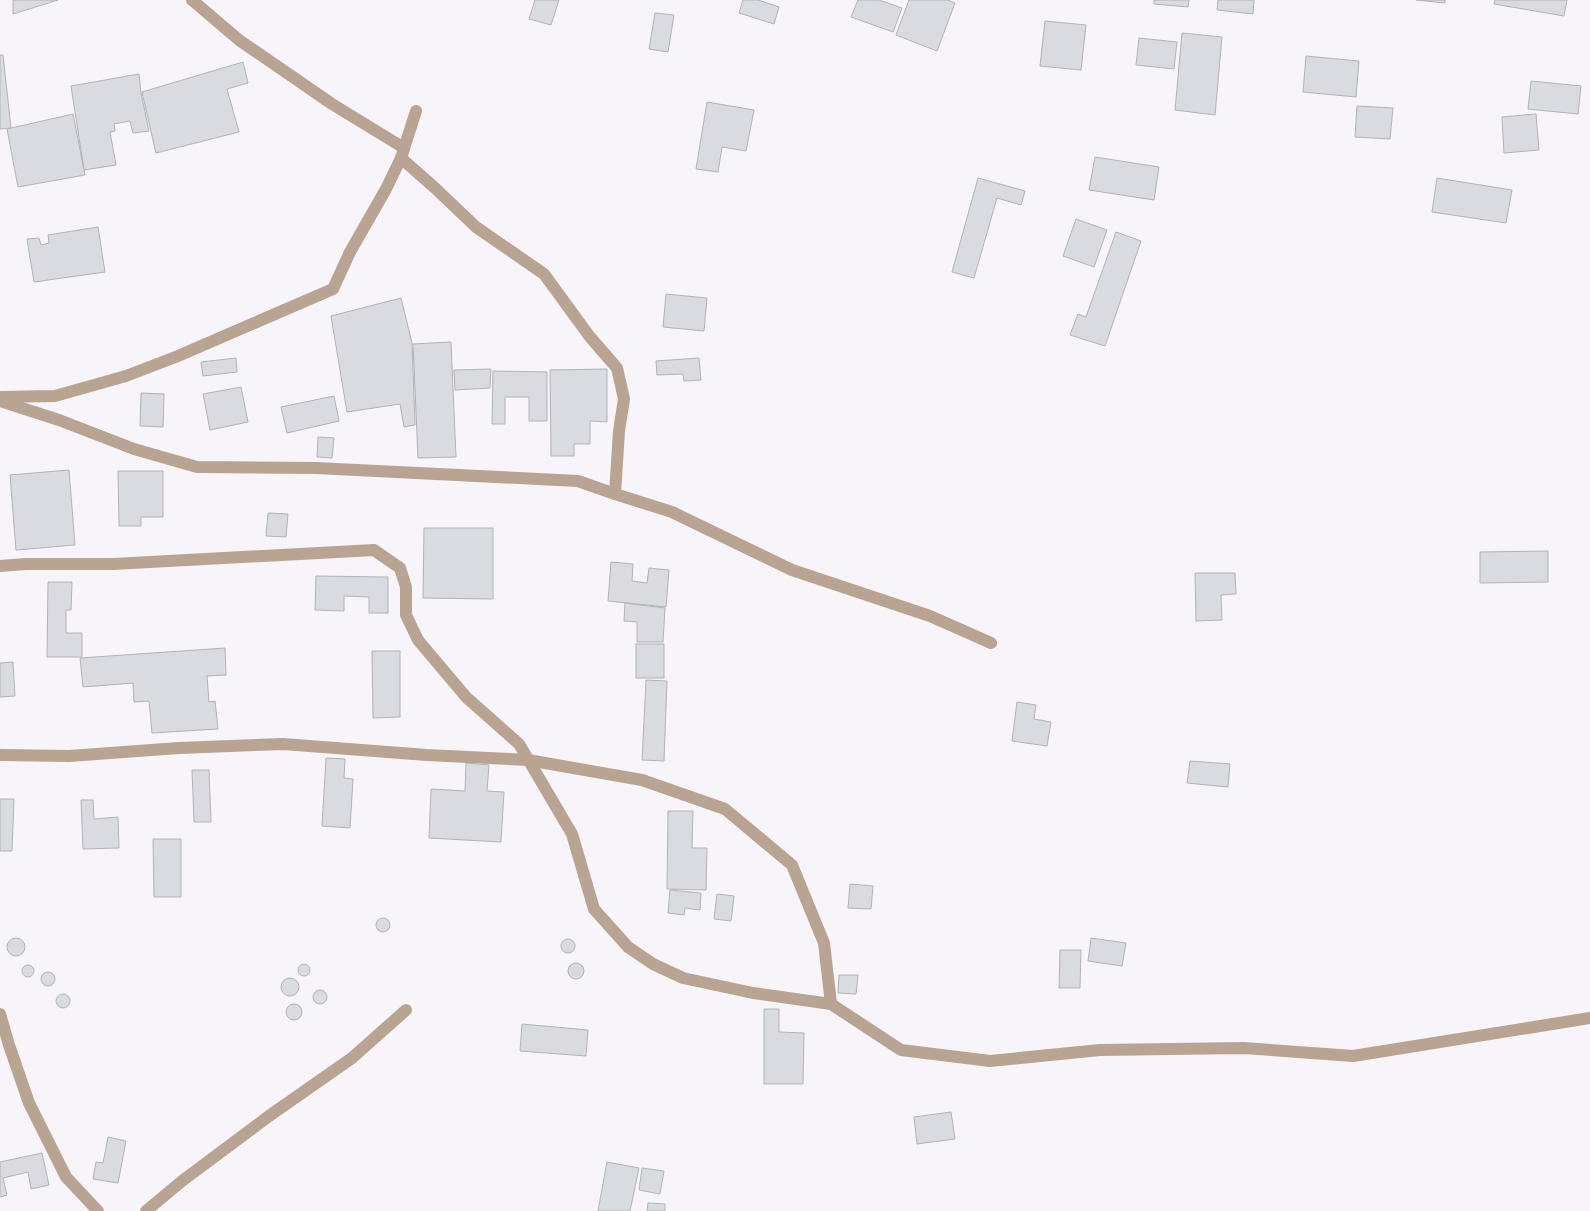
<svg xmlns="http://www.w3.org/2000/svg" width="1590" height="1211" viewBox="0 0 1590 1211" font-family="'Varela Round',sans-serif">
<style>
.building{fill:#dadbe0;stroke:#b2b2b7}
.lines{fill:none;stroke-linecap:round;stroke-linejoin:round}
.minor{stroke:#b9a393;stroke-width:12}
</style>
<rect width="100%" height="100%" fill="#f7f5fa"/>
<g class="building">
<path d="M13 0H58L13 14Z"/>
<path d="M535 0H559L551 25 529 19Z"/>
<path d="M743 0H758L779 7 774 24 739 13Z"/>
<path d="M858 0H879L902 8 893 32 851 17Z"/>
<path d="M909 0H948L955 3 937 51 896 35Z"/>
<path d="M1154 0H1189L1188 7 1154 4Z"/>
<path d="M1218 0H1254L1253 14 1217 10Z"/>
<path d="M1416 0H1445V3Z"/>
<path d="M1495 0H1567L1564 16 1494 4Z"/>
<path d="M655 13 674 15 668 52 649 49Z"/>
<path d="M1045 21 1086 25 1081 70 1040 66Z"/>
<path d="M1182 33 1222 37 1215 115 1175 110Z"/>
<path d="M1139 38 1177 42 1174 69 1136 65Z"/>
<path d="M0 55H3L11 128 0 129Z"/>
<path d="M1306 56 1359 61 1356 97 1303 92Z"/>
<path d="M243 62 248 83 227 89 239 132 156 153 142 92Z"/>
<path d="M139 74 141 93 149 131 133 133 130 121 114 124 115 131 110 132 116 165 84 170 71 86Z"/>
<path d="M1531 81 1581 86 1578 114 1528 109Z"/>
<path d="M707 102 754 110 746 151 722 147 718 172 696 169Z"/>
<path d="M1357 106 1393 108 1390 139 1355 137Z"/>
<path d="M73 114 85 175 18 187 7 129Z"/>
<path d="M1536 114 1539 150 1504 153 1502 117Z"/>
<path d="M1095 157 1159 167 1154 200 1089 190Z"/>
<path d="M978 178 1025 191 1021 205 997 198 974 278 952 272Z"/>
<path d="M1437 178 1512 190 1506 223 1432 212Z"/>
<path d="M1076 219 1107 230 1094 267 1063 256Z"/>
<path d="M98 227 105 272 34 282 27 239 39 238 41 245 49 243 48 235Z"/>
<path d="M1116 232 1141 241 1105 346 1070 335 1078 314 1086 317Z"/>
<path d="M666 294 707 298 704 331 663 327Z"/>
<path d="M401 298 412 343 415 425 404 427 400 404 347 412 331 316Z"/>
<path d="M451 342 456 457 418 458 413 344Z"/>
<path d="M236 358 237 372 203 376 201 362Z"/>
<path d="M699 358 701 380 684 381 683 374 657 375 656 361Z"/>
<path d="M491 369 490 388 455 390 454 370Z"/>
<path d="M607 369V422L590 421V444H574V456H551L550 370Z"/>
<path d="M493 371 547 372V421H529V397H505V424H492Z"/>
<path d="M241 387 248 422 210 430 203 394Z"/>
<path d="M141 393 164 394 163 427 140 426Z"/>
<path d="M334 396 339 421 287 433 281 407Z"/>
<path d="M318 437 334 438 332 458 317 457Z"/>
<path d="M69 470 75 545 16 550 10 475Z"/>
<path d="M118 471H163V517H141V526H119Z"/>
<path d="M268 513 288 514 286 537 266 536Z"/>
<path d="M424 528H493V599L423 598Z"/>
<path d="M1548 551V582L1480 583V552Z"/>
<path d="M611 562 633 564 632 581 647 583 649 568 669 570 666 607 608 601Z"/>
<path d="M1195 573H1235L1236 594 1221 595 1222 620 1196 621Z"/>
<path d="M316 576 388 577V613H369V597L344 596V611L315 610Z"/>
<path d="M48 582H72L71 610H66V633H82V657H47Z"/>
<path d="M625 603 665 608 663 642H637V622L624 621Z"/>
<rect x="636" y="644" width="28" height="34"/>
<path d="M225 648 226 675 207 676 209 702 215 701 218 729 152 733 149 701 134 702 133 683 83 687 80 658Z"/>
<path d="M372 651H400V717L373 718Z"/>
<path d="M13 662 15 696 0 697V663Z"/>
<path d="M646 680 667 681 664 761 642 760Z"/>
<path d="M1017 702 1036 705 1034 719 1051 722 1047 746 1012 741Z"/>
<path d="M326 758 345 759 344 778 353 779 350 828 322 826Z"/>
<path d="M1190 761 1230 764 1228 787 1187 783Z"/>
<path d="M466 763 489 765 487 791 504 792 501 842 429 838 431 789 465 791Z"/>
<path d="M192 770H209L211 822H194Z"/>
<path d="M0 799H14L12 851H0Z"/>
<path d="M81 800H93L94 819 118 817 119 848 83 849Z"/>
<path d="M668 811H693L692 848H707L706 890 667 889Z"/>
<path d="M153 839H181V897H154Z"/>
<path d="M850 884 873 886 871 909 848 908Z"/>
<path d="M670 890 701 893 700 910 685 908 684 915 668 913Z"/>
<path d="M717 894 734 896 731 921 714 919Z"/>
<circle cx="383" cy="925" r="7"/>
<circle cx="16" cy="947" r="9"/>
<path d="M1091 938 1126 943 1122 966 1088 961Z"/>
<circle cx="568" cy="946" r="7"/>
<path d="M1060 950H1081L1080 988H1059Z"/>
<circle cx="576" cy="971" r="8"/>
<circle cx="304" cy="970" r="6"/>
<circle cx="28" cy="971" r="6"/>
<circle cx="48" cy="979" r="7"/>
<path d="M839 975H858L856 994 838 993Z"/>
<circle cx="290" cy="987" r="9"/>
<circle cx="320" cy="997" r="7"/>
<circle cx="63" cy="1001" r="7"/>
<circle cx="294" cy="1012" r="8"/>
<path d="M764 1009H779V1032L804 1033 803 1084H764Z"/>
<path d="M522 1024 588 1030 586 1056 520 1051Z"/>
<path d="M951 1112 955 1139 917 1144 914 1117Z"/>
<path d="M108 1137 126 1141 118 1183 93 1179 96 1162 103 1163Z"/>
<path d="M42 1153 49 1185 31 1189 28 1172 3 1178 7 1195 0 1197V1162Z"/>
<path d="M607 1162 639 1168 630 1211H598Z"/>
<path d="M642 1168 664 1171 660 1194 639 1190Z"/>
<path d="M648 1203 665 1204V1211H647Z"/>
</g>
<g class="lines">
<g class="minor">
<path d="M192 0 239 40 332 104 404 148"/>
<path d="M401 158 435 188 476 227 544 274 590 337 617 368 624 399 619 431 615 494 672 512 792 570 930 616 991 643"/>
<path d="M0 397 55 396 126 376 178 356 333 289 350 252 386 189 401 158 416 111"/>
<path d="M0 401 59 420 134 449 197 467 316 468 578 481 615 494"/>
<path d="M0 566 26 564H113L374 550 400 568 406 587V615L418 640 466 697 519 744 572 834 594 909 628 947 653 964 683 978 753 993 831 1004 901 1050 990 1061 1100 1050 1244 1048 1353 1056 1590 1018"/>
<path d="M0 755 69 756 179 748 283 744 427 755 528 760 642 780 725 809 792 865 824 943 831 1004"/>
<path d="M0 1014 9 1045 29 1103 66 1177 98 1211"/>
<path d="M146 1211 182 1181 269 1116 352 1058 406 1010"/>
</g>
</g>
</svg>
